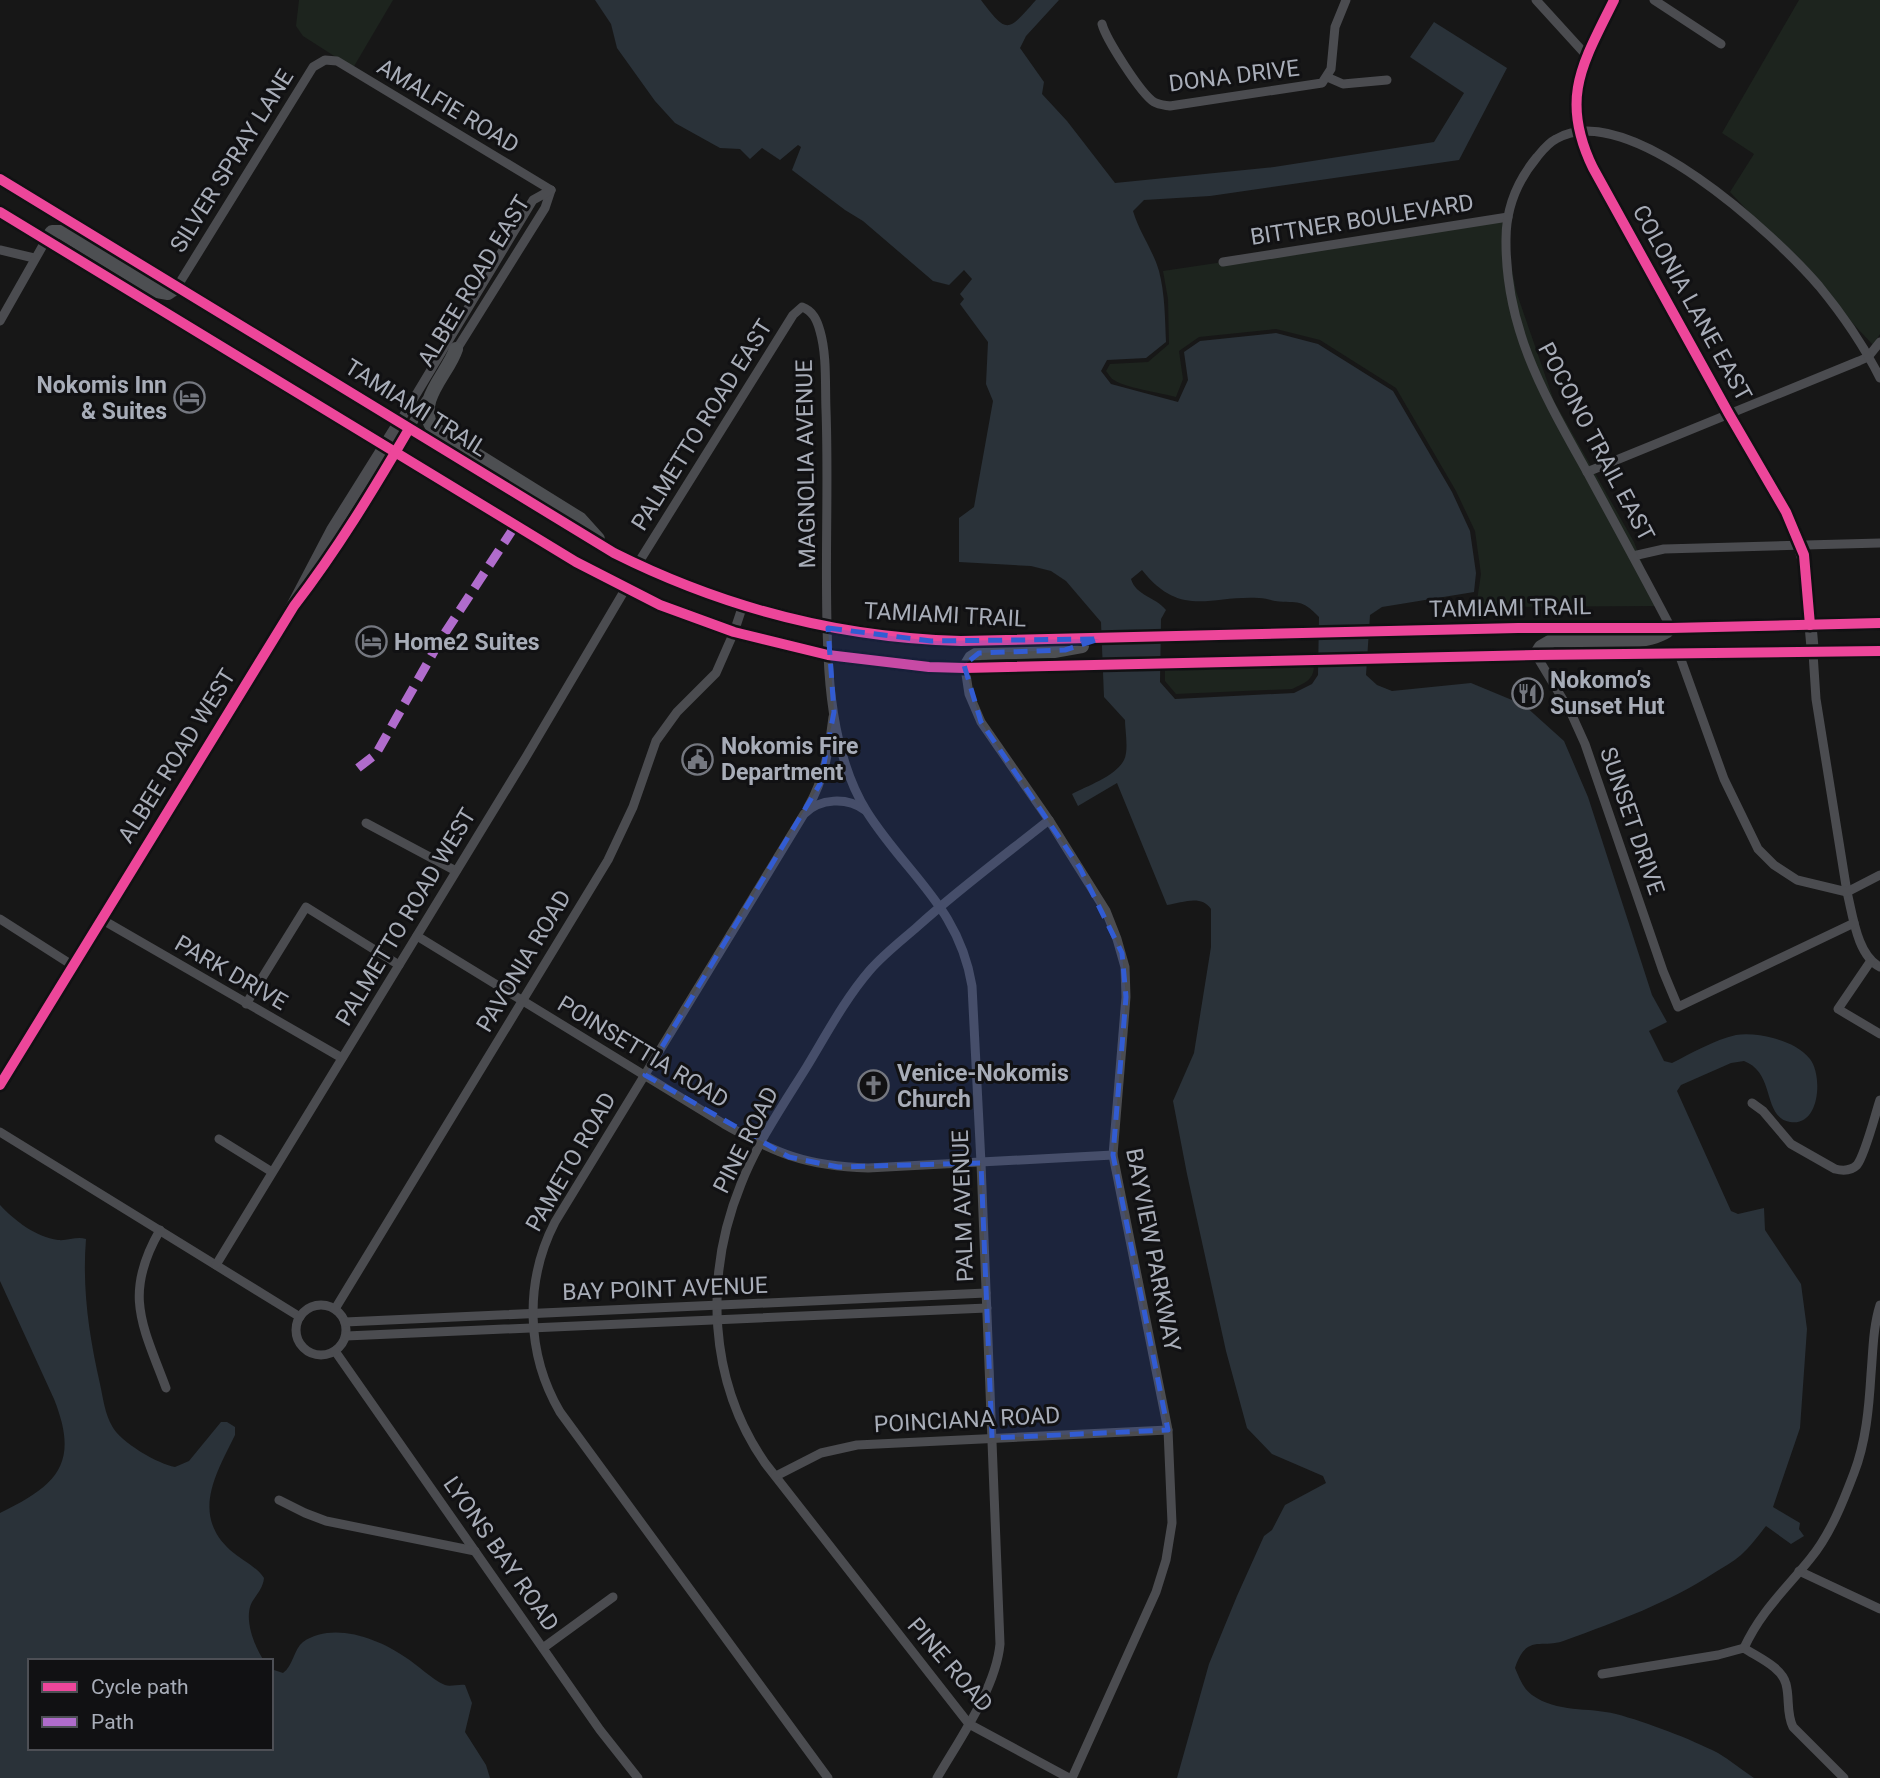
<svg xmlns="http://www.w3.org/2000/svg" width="1880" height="1778" viewBox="0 0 1880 1778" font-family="Roboto,sans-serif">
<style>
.green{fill:#1d241e}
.water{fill:#2a3239;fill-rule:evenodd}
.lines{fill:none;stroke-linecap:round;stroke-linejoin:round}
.minor{stroke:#4b4c50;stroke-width:9}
.tertiary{stroke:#4b4c50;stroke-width:12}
.primary{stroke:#4d4f52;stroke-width:14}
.quiet{stroke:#b06ccc;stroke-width:9;stroke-dasharray:18 9;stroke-linecap:butt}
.cycleway-casing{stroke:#111113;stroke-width:15}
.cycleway{stroke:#ed469a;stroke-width:10}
.marked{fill:#325cd3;fill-opacity:0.2;stroke:#325cd3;stroke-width:5;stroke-dasharray:14 9;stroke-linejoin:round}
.labels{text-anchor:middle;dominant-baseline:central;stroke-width:6;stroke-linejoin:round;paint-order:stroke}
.street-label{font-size:23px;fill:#a8adb8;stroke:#111113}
.poi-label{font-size:23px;font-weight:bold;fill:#a8adb8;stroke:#111113;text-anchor:start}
</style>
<rect width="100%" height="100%" fill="#171717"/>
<g class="green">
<path d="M299 0H393L353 68 303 36 296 26Z"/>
<path d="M1799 0H1880V334L1873 345 1730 192 1754 154 1722 133Z"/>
<path d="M1503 220 1516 291 1554 401 1634 542 1658 606 1476 607 1481 574 1475 531 1456 491 1396 388 1320 340 1276 329 1199 337 1179 351 1183 379 1176 397C1162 393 1122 387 1114 380 1110 378 1109 374 1106 371L1110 364 1148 362 1169 344 1168 299 1163 271Z"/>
<path d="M1314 665C1314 680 1305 683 1292 689L1176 694 1165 681V670Z"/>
</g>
<g class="water">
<path d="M595 0H981C1008 36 1008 31 1036 0H1059L1026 36 1020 48 1044 82 1042 94 1067 121 1115 183 1274 167 1434 142 1464 93 1410 57 1434 22 1507 68 1459 160 1210 196 1144 200 1133 211C1139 232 1153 250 1159 271 1165 294 1165 319 1166 342L1146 358 1107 360 1101 371 1111 384 1178 402 1188 380 1184 352 1200 341 1276 333 1318 344 1393 391 1452 492 1470 531 1476 573 1474 592 1382 607 1370 615 1366 675 1377 685 1392 691 1471 683 1524 705 1564 741 1588 797 1652 995 1667 1022 1649 1031 1664 1061 1672 1063C1692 1053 1714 1040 1736 1035 1747 1033 1762 1035 1773 1038 1787 1042 1800 1047 1810 1059 1823 1076 1820 1127 1790 1122 1762 1117 1776 1073 1744 1061L1731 1063 1681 1085 1677 1091 1731 1211 1738 1214 1764 1208 1765 1230 1801 1284 1807 1329 1800 1428 1773 1507 1800 1523 1799 1529 1804 1536 1791 1544 1766 1526C1758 1536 1750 1547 1741 1555 1733 1562 1723 1567 1714 1573 1668 1603 1618 1621 1566 1640 1542 1650 1527 1632 1515 1668 1519 1677 1523 1689 1532 1695 1557 1713 1588 1707 1616 1714 1646 1722 1691 1739 1718 1753 1730 1760 1742 1770 1754 1778H1177L1209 1664 1237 1596 1264 1536 1272 1530 1285 1505 1326 1483 1323 1476 1272 1454 1247 1428 1226 1351 1187 1174 1173 1101 1194 1053 1211 947V909C1201 894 1182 903 1167 905L1117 783 1078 806 1072 794C1087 786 1116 776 1124 760 1129 750 1125 730 1125 720L1104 697 1101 622 1066 581 1051 571 1031 566 959 562V518L974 507 993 401 986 384 988 342 960 304 964 299 960 294 972 279 964 270 949 285 933 281 863 221 845 210 792 170 801 147 798 145 780 160 762 148 750 159 740 149 720 148 675 123 655 101 617 48 611 24ZM1142 570C1181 619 1210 595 1259 598 1265 598 1270 600 1275 601 1299 604 1301 598 1319 617L1318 675 1312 684 1294 693 1175 699 1160 682 1161 619 1166 610C1156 597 1136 596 1131 579Z"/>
<path d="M0 1205C15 1221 36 1237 58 1240 68 1241 77 1236 86 1239 82 1289 89 1335 100 1384 103 1398 105 1414 112 1426 120 1442 158 1464 175 1467L189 1461 221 1422H227L235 1427V1435C216 1474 191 1514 230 1550 241 1560 256 1566 264 1578 263 1588 257 1594 252 1602 243 1619 255 1647 264 1661H30V1748H271V1669L283 1673C293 1666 294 1649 303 1642 333 1621 379 1639 405 1657 418 1665 431 1679 445 1685 450 1687 459 1684 465 1685L472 1703 465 1732 486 1765 490 1778H0V1513C57 1485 80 1464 54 1399L0 1281Z"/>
</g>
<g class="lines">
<g class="minor">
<path d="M1536 0 1587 56"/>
<path d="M1654 0 1721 44"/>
<path d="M1102 24C1106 39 1141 94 1154 102 1159 105 1164 105 1170 106L1322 83 1331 69 1335 27 1346 0"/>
<path d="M1327 77 1343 84 1387 80"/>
<path d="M0 250 34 258"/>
<path d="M1223 262 1508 217"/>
<path d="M177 287 313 67 325 60 337 61 551 190"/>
<path d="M0 321 46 240"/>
<path d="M455 352 545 208 551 190"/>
<path d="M399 423 533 200 551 190"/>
<path d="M409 429 426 400"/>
<path d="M1587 472 1859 361 1868 357 1880 342"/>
<path d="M1633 556 1664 549 1880 543"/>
<path d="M637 565 793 315 802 307C813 311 817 320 820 331 827 355 825 385 826 410 829 491 824 573 828 654 830 706 839 767 867 812 907 875 959 907 972 986L981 1163 1000 1644C996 1688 959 1740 937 1778"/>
<path d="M1671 628C1645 578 1618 529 1591 479 1548 401 1505 333 1506 239 1506 208 1517 181 1537 157 1542 151 1548 143 1556 139 1627 97 1776 236 1819 286 1842 314 1864 346 1880 378"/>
<path d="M1813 653 1816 699 1847 892C1853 916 1857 955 1880 967"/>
<path d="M1679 654 1724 779 1758 849 1774 865 1797 880 1847 892 1880 875"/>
<path d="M1536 655 1571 713 1585 744 1663 971 1678 1007 1854 923"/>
<path d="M965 668 969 694 981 722 1049 820 1106 911 1117 939 1125 967 1126 997 1113 1155 1168 1430 1172 1523 1166 1560 1156 1592 1072 1778"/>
<path d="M808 807C825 778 829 749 833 717"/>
<path d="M1049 820C1005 855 959 889 917 927 901 941 884 954 870 970 845 999 826 1035 806 1068 783 1105 757 1143 741 1184 704 1275 708 1381 765 1463L969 1724 1069 1778"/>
<path d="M366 823 456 871"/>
<path d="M0 919 72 965"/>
<path d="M101 919 342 1058"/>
<path d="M417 936 724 1124C777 1154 806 1166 868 1168L1113 1155"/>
<path d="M1870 962 1838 1009 1880 1034"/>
<path d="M246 1004 306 907 399 965"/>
<path d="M1752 1103 1763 1111 1791 1144 1835 1169C1843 1171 1851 1171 1857 1165 1865 1155 1875 1115 1880 1100"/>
<path d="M0 1132 300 1317"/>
<path d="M219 1139 272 1172"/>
<path d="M160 1230C123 1294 142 1324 166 1388"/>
<path d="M216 1265 526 757 626 588"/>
<circle cx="321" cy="1330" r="25"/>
<path d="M335 1309 608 860 633 807 656 741 677 712 716 673 734 632 743 605"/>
<path d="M345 1322 986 1293"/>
<path d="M346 1336 987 1308"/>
<path d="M335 1351 600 1730 638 1778"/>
<path d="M776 1476 821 1453 857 1445 1168 1430"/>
<path d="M279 1500 305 1513 326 1521 475 1551"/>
<path d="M1799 1571 1880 1609"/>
<path d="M543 1648 613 1597"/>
<path d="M1744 1648C1761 1611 1785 1590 1810 1559 1830 1535 1843 1502 1854 1473 1866 1442 1869 1407 1871 1374 1873 1351 1873 1327 1880 1305"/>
<path d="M1602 1674 1718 1655 1744 1648C1757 1657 1782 1667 1786 1684 1790 1699 1786 1713 1793 1727L1844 1778"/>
<path d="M828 1778 560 1412C526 1354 524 1282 555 1222L804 814C820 798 847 797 865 810"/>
</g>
<g class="tertiary">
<path d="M1614 0C1583 63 1559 98 1593 168L1794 528 1805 565 1813 653"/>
<path d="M306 590 352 522 409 429"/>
<path d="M0 1085 277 635 332 530 399 423"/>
</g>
<g class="primary">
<path d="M0 179 614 553C722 607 840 638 961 641L1518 628H1671L1880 623"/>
<path d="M0 212 576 562 660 605 734 632 828 655 929 667 965 668 1536 655 1880 651"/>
<path d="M46 240 52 232H61L157 291 168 293 177 287"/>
<path d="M456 349C448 374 416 400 432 427L580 519 598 539"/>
<path d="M1536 655 1541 647 1553 640C1585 640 1640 648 1667 631"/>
<path d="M965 668 971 658 979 653 1054 651 1082 646"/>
</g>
<path class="quiet" d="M358 768 376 754 441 639 515 526"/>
<defs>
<g id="cycleway">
<path d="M1614 0C1583 63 1559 98 1593 168L1729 414 1786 512 1804 555 1810 625"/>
<path d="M0 179 614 553C722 607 840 638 961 641L1518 628H1671L1880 623"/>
<path d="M0 212 576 562 660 605 734 632 828 655 929 667 965 668 1536 655 1880 651"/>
<path d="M0 1085 294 606C337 550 374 489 409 429"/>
</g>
</defs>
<use href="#cycleway" class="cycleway-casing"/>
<use href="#cycleway" class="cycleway"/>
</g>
<path class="marked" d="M828 628 931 641 1099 639 1065 650 979 653 964 665 981 722 1080 868 1122 953 1126 997 1113 1155 1168 1430 992 1438 981 1163 838 1167 789 1157 645 1075 820 784 834 712Z"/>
<defs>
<symbol id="hotel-ring" viewBox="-11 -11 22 22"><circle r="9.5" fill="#111113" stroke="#757880" stroke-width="1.5"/><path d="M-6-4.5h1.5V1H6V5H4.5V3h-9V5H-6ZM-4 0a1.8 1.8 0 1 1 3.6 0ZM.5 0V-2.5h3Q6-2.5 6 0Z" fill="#757880"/></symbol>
<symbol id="restaurant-ring" viewBox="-11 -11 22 22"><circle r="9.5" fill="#111113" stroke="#757880" stroke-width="1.5"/><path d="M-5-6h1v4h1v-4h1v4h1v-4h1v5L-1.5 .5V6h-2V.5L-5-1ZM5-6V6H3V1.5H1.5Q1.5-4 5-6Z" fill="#757880"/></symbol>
<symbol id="civic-ring" viewBox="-11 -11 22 22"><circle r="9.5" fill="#111113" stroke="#757880" stroke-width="1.5"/><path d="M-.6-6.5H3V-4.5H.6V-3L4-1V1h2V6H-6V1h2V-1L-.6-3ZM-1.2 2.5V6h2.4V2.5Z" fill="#757880"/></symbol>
<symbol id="church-ring" viewBox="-11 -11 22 22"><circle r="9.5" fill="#111113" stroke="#757880" stroke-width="1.5"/><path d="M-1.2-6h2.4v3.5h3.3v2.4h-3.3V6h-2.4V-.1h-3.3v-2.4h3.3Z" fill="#757880"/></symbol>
</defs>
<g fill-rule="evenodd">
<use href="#hotel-ring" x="172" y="380" width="35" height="35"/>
<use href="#hotel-ring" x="354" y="624" width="35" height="35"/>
<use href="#restaurant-ring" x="1510" y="676" width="35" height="35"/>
<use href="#civic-ring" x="680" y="742" width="35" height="35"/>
<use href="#church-ring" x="856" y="1068" width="35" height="35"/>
</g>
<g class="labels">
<g class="street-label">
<text transform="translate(1234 76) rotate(-7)">DONA DRIVE</text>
<text transform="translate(448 106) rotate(31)">AMALFIE ROAD</text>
<text transform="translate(232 161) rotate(-58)">SILVER SPRAY LANE</text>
<text transform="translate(1362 220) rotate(-9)">BITTNER BOULEVARD</text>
<text transform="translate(474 281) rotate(-59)">ALBEE ROAD EAST</text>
<text transform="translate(1692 303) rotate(61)">COLONIA LANE EAST</text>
<text transform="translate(416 408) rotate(32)">TAMIAMI TRAIL</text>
<text transform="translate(702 425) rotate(-58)">PALMETTO ROAD EAST</text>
<text transform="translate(1596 442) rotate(62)">POCONO TRAIL EAST</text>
<text transform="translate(806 464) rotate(-91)">MAGNOLIA AVENUE</text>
<text transform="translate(1510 608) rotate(-1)">TAMIAMI TRAIL</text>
<text transform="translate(945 615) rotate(3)">TAMIAMI TRAIL</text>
<text transform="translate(177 756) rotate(-58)">ALBEE ROAD WEST</text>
<text transform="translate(1632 821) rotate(71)">SUNSET DRIVE</text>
<text transform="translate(406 917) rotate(-59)">PALMETTO ROAD WEST</text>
<text transform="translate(524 961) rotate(-59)">PAVONIA ROAD</text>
<text transform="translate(231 973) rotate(30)">PARK DRIVE</text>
<text transform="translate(643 1052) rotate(31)">POINSETTIA ROAD</text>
<text transform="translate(746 1140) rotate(-63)">PINE ROAD</text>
<text transform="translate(571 1162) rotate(-60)">PAMETO ROAD</text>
<text transform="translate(963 1206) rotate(-92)">PALM AVENUE</text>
<text transform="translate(1153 1250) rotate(79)">BAYVIEW PARKWAY</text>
<text transform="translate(665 1289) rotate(-2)">BAY POINT AVENUE</text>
<text transform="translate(967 1420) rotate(-3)">POINCIANA ROAD</text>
<text transform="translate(501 1554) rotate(55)">LYONS BAY ROAD</text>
<text transform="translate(950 1665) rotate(49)">PINE ROAD</text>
</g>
<g class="poi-label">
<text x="167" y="385" text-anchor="end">Nokomis Inn<tspan x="167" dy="26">&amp; Suites</tspan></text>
<text x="394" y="642">Home2 Suites</text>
<text x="1550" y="680">Nokomo’s<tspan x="1550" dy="26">Sunset Hut</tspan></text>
<text x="721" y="746">Nokomis Fire<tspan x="721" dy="26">Department</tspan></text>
<text x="897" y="1073">Venice-Nokomis<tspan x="897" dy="26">Church</tspan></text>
</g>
</g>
<rect x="28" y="1659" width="245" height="91" fill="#111113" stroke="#4d4f55" stroke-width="2"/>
<rect x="42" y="1682" width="35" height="10" fill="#ed469a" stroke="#4d4f55" stroke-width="2"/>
<text x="91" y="1694" font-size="21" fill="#a8adb8">Cycle path</text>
<rect x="42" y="1717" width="35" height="10" fill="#b06ccc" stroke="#4d4f55" stroke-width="2"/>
<text x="91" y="1729" font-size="21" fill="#a8adb8">Path</text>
</svg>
